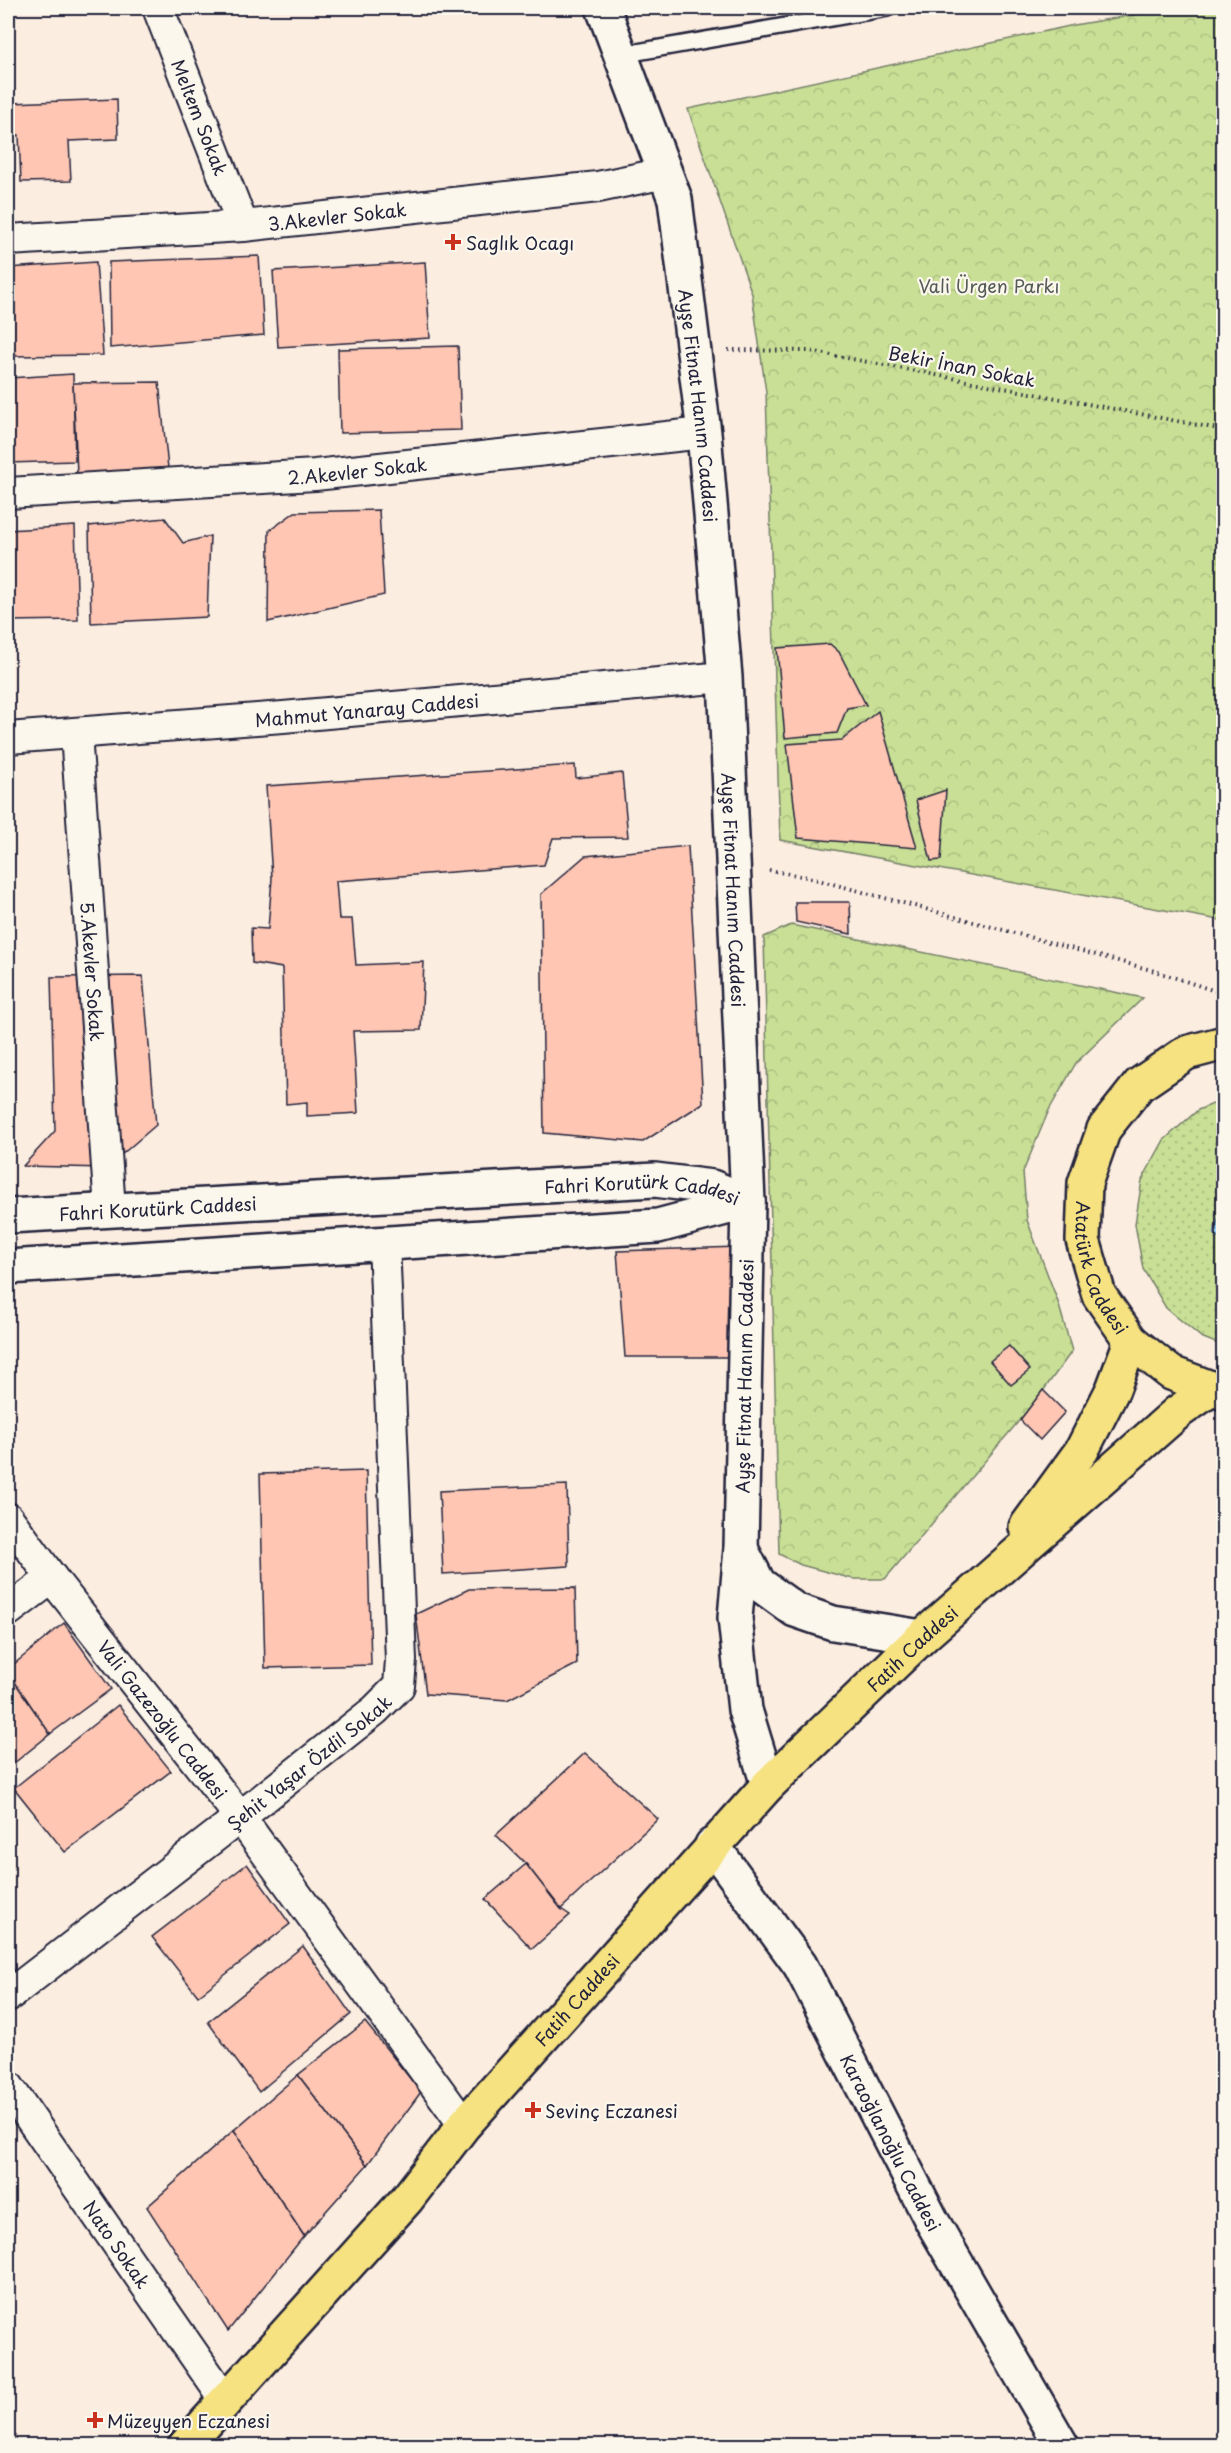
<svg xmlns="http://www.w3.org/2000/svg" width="1231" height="2453" viewBox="0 0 1231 2453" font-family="'Playpen Sans',sans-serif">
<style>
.grass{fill:url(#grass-dots);stroke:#758068;stroke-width:1.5}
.forest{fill:url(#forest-crowns);stroke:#758068;stroke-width:1.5}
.water{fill:url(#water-ripples);stroke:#6b90af;stroke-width:1.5}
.building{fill:#fec6b3;stroke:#22223b;stroke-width:1.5}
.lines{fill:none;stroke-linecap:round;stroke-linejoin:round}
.lane-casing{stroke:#22223b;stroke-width:20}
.street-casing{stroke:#22223b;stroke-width:34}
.secondary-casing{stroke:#22223b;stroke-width:38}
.primary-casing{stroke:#22223b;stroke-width:38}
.path{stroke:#22223b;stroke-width:4;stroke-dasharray:1.5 4.5;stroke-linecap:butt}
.lane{stroke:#fbf7ec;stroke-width:15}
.street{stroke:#fbf7ec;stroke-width:30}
.secondary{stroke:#fbf7ec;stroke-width:33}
.primary{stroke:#f6e281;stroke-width:33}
.poi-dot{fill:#c8321e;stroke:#fbf7ec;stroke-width:2}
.labels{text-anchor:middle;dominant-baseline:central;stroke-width:4.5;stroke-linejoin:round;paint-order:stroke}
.street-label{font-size:18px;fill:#22223b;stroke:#fbf7ec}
.poi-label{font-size:18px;fill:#22223b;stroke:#fbf7ec;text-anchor:start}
.park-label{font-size:18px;fill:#545b56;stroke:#fbf7ec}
</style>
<defs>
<pattern id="grass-dots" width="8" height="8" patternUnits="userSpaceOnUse" patternTransform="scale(1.5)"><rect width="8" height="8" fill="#c8df95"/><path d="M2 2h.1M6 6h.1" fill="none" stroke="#acbf81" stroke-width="1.8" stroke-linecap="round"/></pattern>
<pattern id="forest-crowns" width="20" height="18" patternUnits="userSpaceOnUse" patternTransform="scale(1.5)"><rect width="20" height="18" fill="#c8df95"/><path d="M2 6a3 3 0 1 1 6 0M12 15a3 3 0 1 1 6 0" fill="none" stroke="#acbf81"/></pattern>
<pattern id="water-ripples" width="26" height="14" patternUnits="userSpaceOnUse" patternTransform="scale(1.5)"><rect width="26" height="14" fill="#9cdafd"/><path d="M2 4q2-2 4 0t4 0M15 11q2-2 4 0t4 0" fill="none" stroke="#86bbda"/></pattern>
</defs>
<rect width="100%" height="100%" fill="#fcede1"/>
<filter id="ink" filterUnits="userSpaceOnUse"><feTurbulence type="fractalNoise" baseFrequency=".0167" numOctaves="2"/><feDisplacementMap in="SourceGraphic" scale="12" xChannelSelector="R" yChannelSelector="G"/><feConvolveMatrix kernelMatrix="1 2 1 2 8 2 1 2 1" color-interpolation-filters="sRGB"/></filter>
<g filter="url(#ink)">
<path class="grass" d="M1223 1100V1346L1201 1337 1166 1308 1143 1269 1135 1224 1142 1180 1164 1140 1198 1110Z"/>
<g class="forest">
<path d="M1175 8H1223V917L1219 920 780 840 766 392 752 294 688 109 1074 25Z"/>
<path d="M791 925 1143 998 1076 1063 1049 1110 1023 1172 1027 1220 1058 1302 1072 1351 1035 1402 885 1579H853L801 1565 779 1554 764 937Z"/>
</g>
<path class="water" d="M1223 1204 1224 1244H1223L1214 1233Z"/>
<g class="building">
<path d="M117 99 118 139 69 141 71 181 21 182 19 135H12L11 103Z"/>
<path d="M259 256 264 335 110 348 109 262Z"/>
<path d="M96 262 103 355 8 356V268Z"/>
<path d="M425 262 430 338 278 347 273 271Z"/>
<path d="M458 346 461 430 340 433 338 349Z"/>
<path d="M73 374 75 461 8 463V378Z"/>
<path d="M159 382 168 468 77 474 73 383Z"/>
<path d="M379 510 384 595 268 622 269 531 295 512Z"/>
<path d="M165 518 183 543 210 536 207 617 91 623 89 526Z"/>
<path d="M75 526 78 620 8 621V530Z"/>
<path d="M830 644 839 652 866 705 847 708 837 733 785 738 777 648Z"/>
<path d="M878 711 917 848 798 838 787 744 842 740Z"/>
<path d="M575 765 576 778 622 773 628 837 553 838 544 865 336 881 339 919H352L356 965 424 962 421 1030 353 1031 358 1113 307 1116V1102L286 1104 282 968 252 963 251 928 268 929 272 878 266 786Z"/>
<path d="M946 790 941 860 931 861 916 800Z"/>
<path d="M688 846 703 1103 643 1142 544 1133 541 894 585 856Z"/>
<path d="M795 902H850L851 934 796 922Z"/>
<path d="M143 976 156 1125 106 1168 23 1166 55 1131 51 977Z"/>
<path d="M738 1247 740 1357H625L617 1251Z"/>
<path d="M1009 1346 1030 1370 1011 1385 990 1361Z"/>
<path d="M1043 1390 1065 1412 1040 1440 1020 1420Z"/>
<path d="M366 1471 371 1665 265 1668 260 1474Z"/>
<path d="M567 1485 569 1566 443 1574 439 1491Z"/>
<path d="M575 1588 577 1664 507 1700 426 1694 416 1614 469 1589Z"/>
<path d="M64 1623 111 1689 50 1734 8 1672V1669Z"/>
<path d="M8 1672 50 1734 8 1768Z"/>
<path d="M118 1705 171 1771 65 1852 14 1788Z"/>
<path d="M585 1753 658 1819 561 1909 526 1864 496 1835Z"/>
<path d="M247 1864 290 1924 198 1996 152 1937Z"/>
<path d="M526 1864 561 1909 570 1915 532 1949 485 1899Z"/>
<path d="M303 1946 351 2014 259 2092 208 2022Z"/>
<path d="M365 2022 421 2092 367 2165 298 2075Z"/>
<path d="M298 2075 367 2165 304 2236 234 2130Z"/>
<path d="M234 2130 304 2236 228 2331 147 2207Z"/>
</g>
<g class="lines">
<defs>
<path id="lane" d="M620 55 888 8"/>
<g id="street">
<path id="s1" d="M158 8 243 226"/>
<path id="s2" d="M8 240 243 226 598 187 665 173"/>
<path id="s3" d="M8 493 315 475 704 433"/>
<path id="s4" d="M76 734 110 1209"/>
<path id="s5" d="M8 738 283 717 725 677"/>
<path id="s6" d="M8 1518 52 1578 240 1817 464 2125"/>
<path d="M8 1611 52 1578"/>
<path id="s7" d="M8 1996 240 1817 375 1710 399 1686 401 1660 384 1242"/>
<path id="s8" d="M8 2086 226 2401"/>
</g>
<g id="secondary">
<path id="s9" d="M603 8 675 199 704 433 725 677 748 1202 741 1549 735 1618 745 1710 768 1785"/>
<path id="s10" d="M8 1216 655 1180 712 1187 748 1202"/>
<path d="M8 1267 658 1226 748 1202"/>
<path d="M741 1549 759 1584 795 1610 833 1623 922 1637"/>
<path id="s11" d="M712 1845 800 1965 932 2221 1062 2446"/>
</g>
<g id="primary">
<path id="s12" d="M1224 1043 1186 1053 1139 1085 1104 1129 1085 1183 1083 1240 1099 1295 1131 1341 1171 1373 1224 1393"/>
<path d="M1026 1527 1082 1450 1113 1389 1131 1341"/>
<path id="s13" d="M185 2446 407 2199 464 2125 768 1785 922 1637 1178 1412 1211 1389"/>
</g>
</defs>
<use href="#lane" class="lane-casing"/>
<use href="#street" class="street-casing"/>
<use href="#secondary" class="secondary-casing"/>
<use href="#primary" class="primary-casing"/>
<g class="path">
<path d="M728 350 810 351 1224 430"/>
<path d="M769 870 807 877 1155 971 1224 994"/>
</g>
<use href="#lane" class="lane"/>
<use href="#street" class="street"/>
<use href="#secondary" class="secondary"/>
<use href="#primary" class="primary"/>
</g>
</g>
<g class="poi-dot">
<path d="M450 233h6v6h6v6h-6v6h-6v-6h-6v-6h6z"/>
<path d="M530 2101h6v6h6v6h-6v6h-6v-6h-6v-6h6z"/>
<path d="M92 2411h6v6h6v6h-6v6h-6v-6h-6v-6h6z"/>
</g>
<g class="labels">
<g class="street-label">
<text stroke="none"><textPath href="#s1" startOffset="117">Meltem Sokak</textPath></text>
<text stroke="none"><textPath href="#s2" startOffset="330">3.Akevler Sokak</textPath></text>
<text transform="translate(962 366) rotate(11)">Bekir İnan Sokak</text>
<text stroke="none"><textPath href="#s9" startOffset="412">Ayşe Fitnat Hanım Caddesi</textPath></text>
<text stroke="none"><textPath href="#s3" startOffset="350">2.Akevler Sokak</textPath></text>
<text stroke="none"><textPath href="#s5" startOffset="360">Mahmut Yanaray Caddesi</textPath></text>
<text stroke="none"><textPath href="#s9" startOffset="898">Ayşe Fitnat Hanım Caddesi</textPath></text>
<text stroke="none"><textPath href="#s4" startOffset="238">5.Akevler Sokak</textPath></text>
<text stroke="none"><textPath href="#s10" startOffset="636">Fahri Korutürk Caddesi</textPath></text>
<text stroke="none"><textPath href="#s10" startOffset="150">Fahri Korutürk Caddesi</textPath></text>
<text stroke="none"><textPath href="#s12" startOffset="298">Atatürk Caddesi</textPath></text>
<text transform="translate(744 1376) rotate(-89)">Ayşe Fitnat Hanım Caddesi</text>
<text stroke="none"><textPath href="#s13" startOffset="1080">Fatih Caddesi</textPath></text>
<text stroke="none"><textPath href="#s6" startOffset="254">Vali Gazezoğlu Caddesi</textPath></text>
<text stroke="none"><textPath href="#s7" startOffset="381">Şehit Yaşar Özdil Sokak</textPath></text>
<text stroke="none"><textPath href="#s13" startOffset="594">Fatih Caddesi</textPath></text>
<text stroke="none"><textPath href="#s11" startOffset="348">Karaoğlanoğlu Caddesi</textPath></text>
<text stroke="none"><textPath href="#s8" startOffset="192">Nato Sokak</textPath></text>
</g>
<g class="poi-label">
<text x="466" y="242">Saglık Ocagı</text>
<text x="545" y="2110">Sevinç Eczanesi</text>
<text x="107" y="2420">Müzeyyen Eczanesi</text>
</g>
<g class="park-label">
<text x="989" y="285">Vali Ürgen Parkı</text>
</g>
</g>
<rect width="1231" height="2453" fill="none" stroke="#fbf7ec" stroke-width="30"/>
<rect x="15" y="15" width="1201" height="2423" fill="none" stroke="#22223b" stroke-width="2" filter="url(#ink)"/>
</svg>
